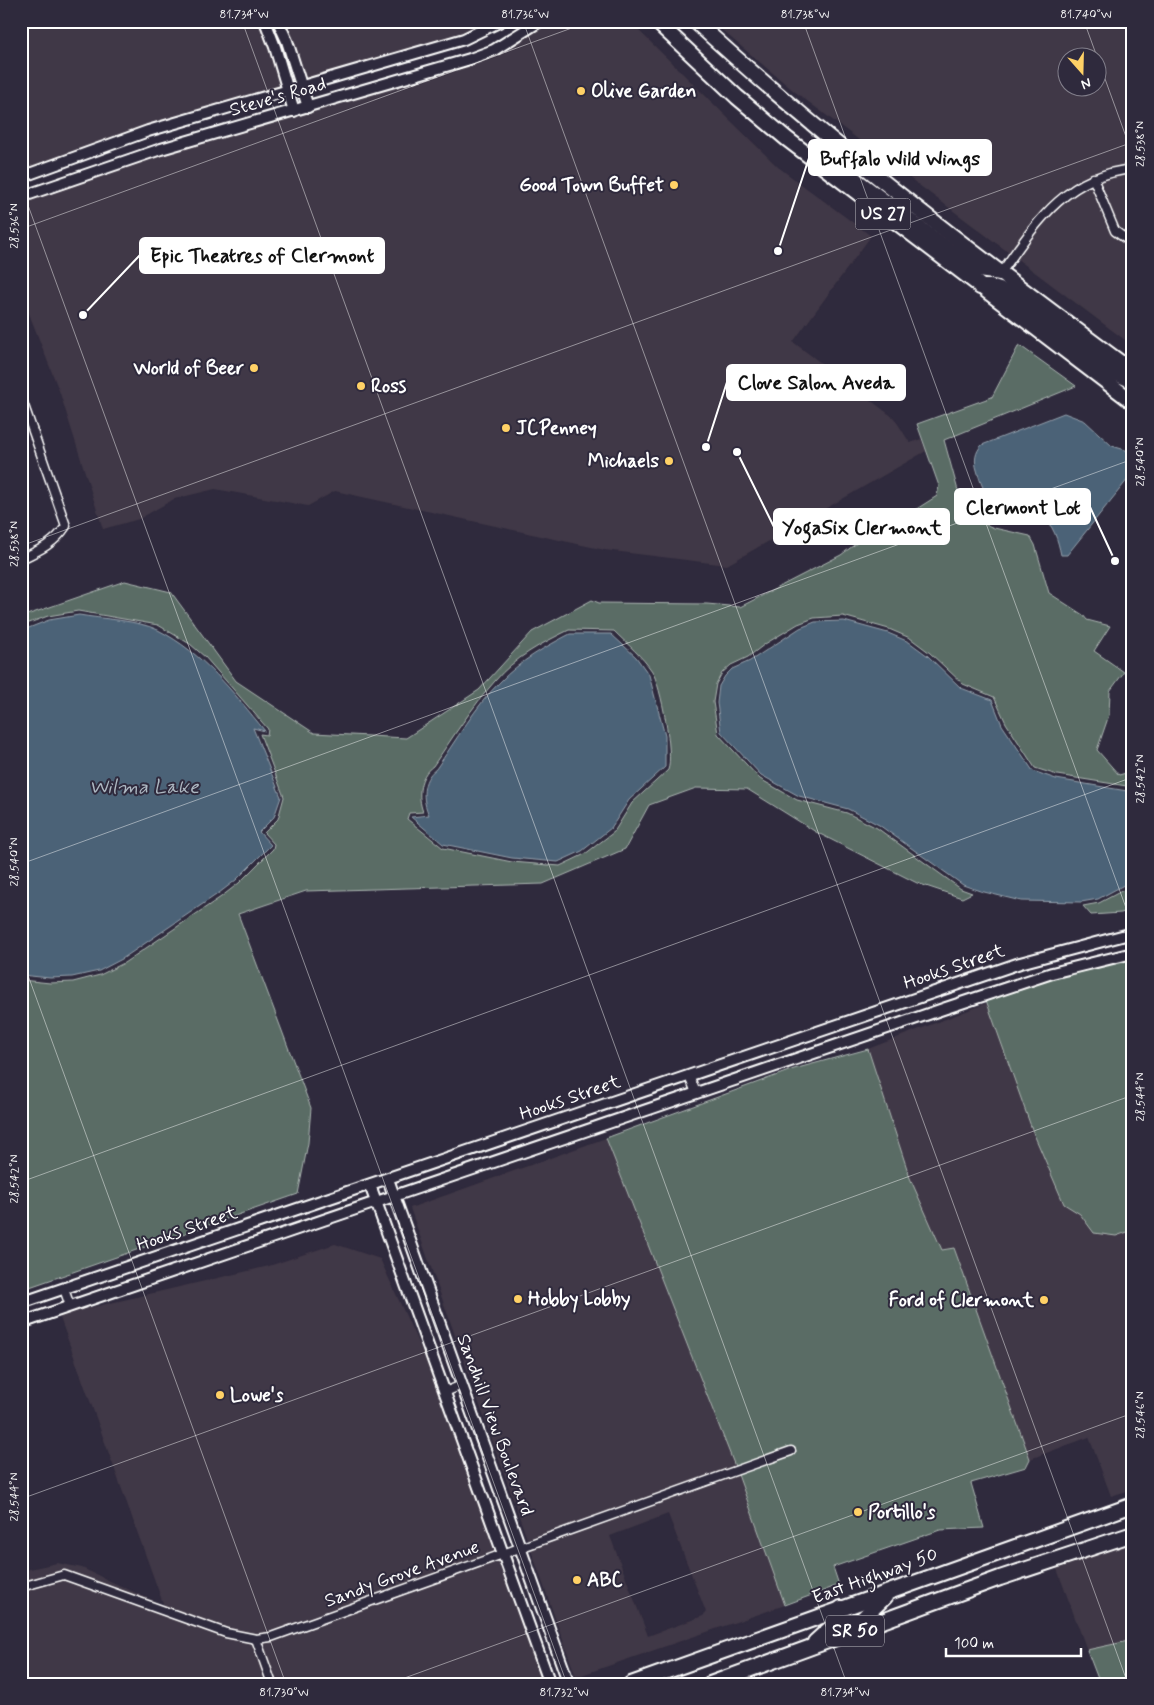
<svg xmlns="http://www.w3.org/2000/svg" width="1154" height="1705" viewBox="0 0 1154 1705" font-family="Mynerve,sans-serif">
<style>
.built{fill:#413846;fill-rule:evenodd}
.green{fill:#5a6c65;stroke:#acb6b2;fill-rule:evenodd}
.water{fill:#4c6277;stroke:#94a1ad}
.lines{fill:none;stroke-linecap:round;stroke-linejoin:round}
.minor-casing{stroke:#fff;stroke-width:11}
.tertiary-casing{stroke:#fff;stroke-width:14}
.trunk-casing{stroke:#fff;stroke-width:18}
.minor{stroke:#2f2a3d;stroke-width:8}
.tertiary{stroke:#2f2a3d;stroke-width:10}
.trunk{stroke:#2f2a3d;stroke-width:14}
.ticks{fill:none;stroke:#fff;stroke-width:1;stroke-opacity:0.45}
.poi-dot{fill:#ffd166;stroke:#2f2a3d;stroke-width:2}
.labels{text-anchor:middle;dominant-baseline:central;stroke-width:4;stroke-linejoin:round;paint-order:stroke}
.shield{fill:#2f2a3d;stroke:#c1bfc5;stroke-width:1}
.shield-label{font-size:18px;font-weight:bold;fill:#fff}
.poi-label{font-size:19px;font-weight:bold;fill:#fff;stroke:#2f2a3d;text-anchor:start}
.street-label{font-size:19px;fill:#fff;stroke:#2f2a3d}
.water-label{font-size:20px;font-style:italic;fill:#aeb8c2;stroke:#2f2a3d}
.leader{fill:none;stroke:#fff;stroke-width:2}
.callout-dot{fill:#fff;stroke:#2f2a3d;stroke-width:2}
.callout{fill:#fff;stroke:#fff;stroke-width:2}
.callout-label{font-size:20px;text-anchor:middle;font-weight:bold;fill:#111}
.neatline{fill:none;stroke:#fff;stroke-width:2}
.ticks-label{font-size:12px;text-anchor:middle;fill:#fff}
</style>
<rect width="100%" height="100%" fill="#2f2a3d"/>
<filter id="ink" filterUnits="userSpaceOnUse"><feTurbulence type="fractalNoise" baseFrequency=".02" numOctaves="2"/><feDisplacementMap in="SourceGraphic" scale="10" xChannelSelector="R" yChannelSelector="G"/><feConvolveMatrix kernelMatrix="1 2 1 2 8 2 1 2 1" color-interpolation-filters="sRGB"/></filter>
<g filter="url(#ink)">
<g class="built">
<path d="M21 21H261L270 41 282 86 117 135 21 172Z"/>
<path d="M284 21H490L462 34 305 80Z"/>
<path d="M548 21H629L778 167 871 236 793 342 894 418 910 443 921 439 926 451 727 565 605 550 335 491 308 506 215 489 174 499 139 519 103 529 60 393 21 293V204L104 172 471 64 500 53 537 31Z"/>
<path d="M711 21H1133V346L794 91ZM1066 58H1096V88H1066Z"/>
<path d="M987 1003 1033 1132 1064 1204 1080 1214 1094 1233 1119 1234 1133 1230V1489L1111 1496 1089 1437 1030 1459 954 1249 942 1250 910 1178 868 1049Z"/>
<path d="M606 1138 736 1469 785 1605 576 1677 410 1208ZM668 1514 706 1612 703 1616 648 1636 610 1536Z"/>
<path d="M335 1244 380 1259 441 1393 545 1684H21V1571L57 1563 82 1568 164 1606 59 1315 269 1266Z"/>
<path d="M1133 1542V1640L1087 1650 1057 1569Z"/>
</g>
<g class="green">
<path d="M1019 345 1076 386 944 440 965 516 994 528 1030 536 1035 545 1049 593 1083 615 1087 620 1110 626 1094 651 1124 672 1110 691 1109 715 1097 750 1119 775 1133 771V787L1057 775 1035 768 1006 723 994 697 963 684 930 653 910 638 889 629 843 616 814 618 798 624 765 644 748 657 731 665 722 673 716 684 713 702 718 734 760 779 797 800 847 813 877 828 961 889 972 893 962 898 917 883 816 832 747 789 696 788 649 805 625 849 543 884 306 891 238 914 311 1108 308 1143 298 1194 21 1290V980L50 983 73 982 100 975 124 963 221 897 239 883 273 849 274 844 264 833 278 819 284 797 260 734 267 735 268 729 205 657 190 644 158 625 78 611 48 616 21 626V617L125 581 171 592 236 681 314 733 406 738 479 690 532 632 592 600 599 603 707 604 740 607 841 555 870 533 896 522 937 496 939 486 917 424 992 397ZM569 630 614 631C627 644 642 656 652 671 661 686 674 754 668 770L632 803 614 832 585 854 560 866 512 862 443 848 407 819 409 813 423 812C417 796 419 776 433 766 453 737 472 707 495 681 514 658 542 643 569 630Z"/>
<path d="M1133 885V909L1121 913 1091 915 1083 906 1099 903Z"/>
<path d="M1133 958V1230L1116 1236 1094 1233 1080 1214 1064 1204 1033 1132 986 1000 1054 978Z"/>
<path d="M868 1049 910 1178 942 1250 954 1248 1030 1459 1026 1467 971 1483 984 1528 940 1530 833 1567 839 1585 785 1605 736 1469 606 1138 794 1069Z"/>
<path d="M1133 1640V1684H1100L1087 1650Z"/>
</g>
<g class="water">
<path d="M1064 413 1085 421 1112 446 1132 452V474L1067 555H1061C1058 541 1054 524 1040 515 1007 493 991 522 977 470 974 461 975 452 982 445Z"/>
<path d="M79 615C101 619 138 620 158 630 203 653 233 692 265 731L253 728 281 797 274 817 259 832 271 845 236 880 219 893 122 959 99 971 72 977 50 978 21 975V631L49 620Z"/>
<path d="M844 621 888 633 909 642 928 656 961 688 992 700 1002 725 1033 771 1056 779 1133 792V880L1098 899 1081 902 1021 901 980 891 963 885 879 825 848 809 799 796 761 775 721 732 717 703 719 686 725 676 732 669 750 661 800 628 815 622Z"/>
<path d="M570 634H611L636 657 649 675 665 736V767L629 800 611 828 582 851 558 862 512 858 443 844 411 817 429 815C422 800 421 780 436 769 455 742 477 704 500 682 520 661 545 647 570 634Z"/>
</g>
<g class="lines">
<defs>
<g id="minor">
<path d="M1093 178 1115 231 1133 244"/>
<path d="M1001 273C1036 223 1066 175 1133 169"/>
<path d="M21 397 66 526C55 543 40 550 21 559"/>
<path d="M689 1075 696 1093"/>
<path d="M64 1289 70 1306"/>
<path d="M445 1392 462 1385"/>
<path d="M21 1587 64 1575 226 1633 256 1639 271 1637 791 1451"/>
<path d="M256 1639 272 1684"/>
</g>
<g id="tertiary">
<path d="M265 21 275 47 294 111"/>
<path d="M278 21 287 41 308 107"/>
<path d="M21 177 148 131 464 39 501 21"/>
<path d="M21 197 161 149 470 59 494 50 540 21"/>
<path d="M388 1179 569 1684"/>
<path d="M370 1185 550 1684"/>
<path d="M21 1303 1020 963 1133 933"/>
<path d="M21 1323 946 1008 1052 973 1133 953"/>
</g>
<g id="trunk">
<path d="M656 21 737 97 787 139 1133 402"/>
<path d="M695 21C833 148 983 261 1133 372"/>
<path d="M836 169 855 179 969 265 978 270 1001 273"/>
<path d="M980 287H990L1006 292 1115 373 1133 381"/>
<path d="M863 1629V1618L885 1597"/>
<path d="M815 1642 836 1623 841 1608"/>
<path d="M631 1684 1133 1505"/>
<path d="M710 1684 1000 1578 1133 1534"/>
</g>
</defs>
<use href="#minor" class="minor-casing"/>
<use href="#tertiary" class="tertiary-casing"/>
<use href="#trunk" class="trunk-casing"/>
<use href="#minor" class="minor"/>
<use href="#tertiary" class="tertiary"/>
<use href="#trunk" class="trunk"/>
</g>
</g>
<path class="ticks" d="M242 21 847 1684M523 21 1128 1684M803 21 1133 927M1084 21 1133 156M21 186 567 1684M21 229 591 21M21 546 1133 142M21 864 1133 459M21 956 286 1684M21 1182 1133 777M21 1499 1133 1095M388 1684 1133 1413"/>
<g class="poi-dot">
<circle cx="581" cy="91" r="5"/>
<circle cx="674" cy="185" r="5"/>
<circle cx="254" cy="368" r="5"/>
<circle cx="361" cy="386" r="5"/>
<circle cx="506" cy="428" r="5"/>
<circle cx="669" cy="461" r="5"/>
<circle cx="518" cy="1299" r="5"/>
<circle cx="1044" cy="1300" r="5"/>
<circle cx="220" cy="1395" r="5"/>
<circle cx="858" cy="1512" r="5"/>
<circle cx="577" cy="1580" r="5"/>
</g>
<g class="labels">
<g class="shield">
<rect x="855.5" y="198.5" width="55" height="31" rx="4"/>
<rect x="826" y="1615.5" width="58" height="31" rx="4"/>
</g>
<g class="shield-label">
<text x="883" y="214">US 27</text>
<text x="855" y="1631">SR 50</text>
</g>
<g class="poi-label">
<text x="591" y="91">Olive Garden</text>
<text x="664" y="185" text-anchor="end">Good Town Buffet</text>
<text x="244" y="368" text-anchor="end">World of Beer</text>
<text x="371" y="386">Ross</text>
<text x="516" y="428">JCPenney</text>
<text x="659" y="461" text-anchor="end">Michaels</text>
<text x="528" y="1299">Hobby Lobby</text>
<text x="1034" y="1300" text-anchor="end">Ford of Clermont</text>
<text x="230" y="1395">Lowe's</text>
<text x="868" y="1512">Portillo's</text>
<text x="587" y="1580">ABC</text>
</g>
<g class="street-label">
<text transform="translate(278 97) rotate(-16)">Steve's Road</text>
<text transform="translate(954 967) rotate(-19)">Hooks Street</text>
<text transform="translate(570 1098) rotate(-19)">Hooks Street</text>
<text transform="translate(187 1229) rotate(-19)">Hooks Street</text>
<text transform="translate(495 1425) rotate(70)">Sandhill View Boulevard</text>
<text transform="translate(402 1574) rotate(-20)">Sandy Grove Avenue</text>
<text transform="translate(875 1576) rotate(-20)">East Highway 50</text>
</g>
<g class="water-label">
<text x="144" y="787">Wilma Lake</text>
</g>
</g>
<path class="leader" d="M778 251L809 158M83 315L140 255M706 447L727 382M1115 561L1090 507M737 452L774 527"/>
<g class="callout-dot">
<circle cx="778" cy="251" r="5"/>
<circle cx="83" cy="315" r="5"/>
<circle cx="706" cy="447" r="5"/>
<circle cx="1115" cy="561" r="5"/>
<circle cx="737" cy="452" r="5"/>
</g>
<g class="callout">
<rect x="809" y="140" width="182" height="35" rx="5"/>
<rect x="140" y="238" width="244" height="35" rx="5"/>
<rect x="727" y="365" width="178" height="35" rx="5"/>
<rect x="955" y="489" width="135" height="35" rx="5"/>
<rect x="774" y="509" width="175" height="35" rx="5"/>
</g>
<g class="callout-label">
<text x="900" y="165">Buffalo Wild Wings</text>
<text x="262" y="262">Epic Theatres of Clermont</text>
<text x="816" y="389">Clove Salon Aveda</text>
<text x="1023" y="514">Clermont Lot</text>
<text x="862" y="534">YogaSix Clermont</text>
</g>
<rect width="1154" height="1705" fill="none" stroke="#2f2a3d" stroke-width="55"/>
<g transform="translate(1082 72) rotate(160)"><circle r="24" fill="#2f2a3d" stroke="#827f8b"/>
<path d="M0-4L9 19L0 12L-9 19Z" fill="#ffd166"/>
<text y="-8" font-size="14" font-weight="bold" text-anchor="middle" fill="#ffffff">N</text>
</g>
<path d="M946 1648v8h135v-8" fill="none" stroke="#ffffff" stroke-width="2.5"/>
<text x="954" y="1648" font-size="15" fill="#ffffff" stroke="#2f2a3d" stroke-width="4" paint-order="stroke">100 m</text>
<rect x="28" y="28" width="1098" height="1650" class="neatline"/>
<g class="ticks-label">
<text x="244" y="18">81.734°W</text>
<text x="525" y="18">81.736°W</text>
<text x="805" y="18">81.738°W</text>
<text x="1086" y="18">81.740°W</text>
<text transform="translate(1140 144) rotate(-90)" y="4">28.538°N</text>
<text transform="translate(14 226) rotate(-90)" y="4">28.536°N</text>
<text transform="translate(1140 462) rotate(-90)" y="4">28.540°N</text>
<text transform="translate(14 544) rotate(-90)" y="4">28.538°N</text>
<text transform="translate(1140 779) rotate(-90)" y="4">28.542°N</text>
<text transform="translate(14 862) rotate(-90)" y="4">28.540°N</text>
<text transform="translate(1140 1097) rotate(-90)" y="4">28.544°N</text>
<text transform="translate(14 1179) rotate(-90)" y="4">28.542°N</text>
<text transform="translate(1140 1415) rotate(-90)" y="4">28.546°N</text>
<text transform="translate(14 1497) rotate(-90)" y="4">28.544°N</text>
<text x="284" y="1696">81.730°W</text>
<text x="564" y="1696">81.732°W</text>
<text x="845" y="1696">81.734°W</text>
</g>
</svg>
